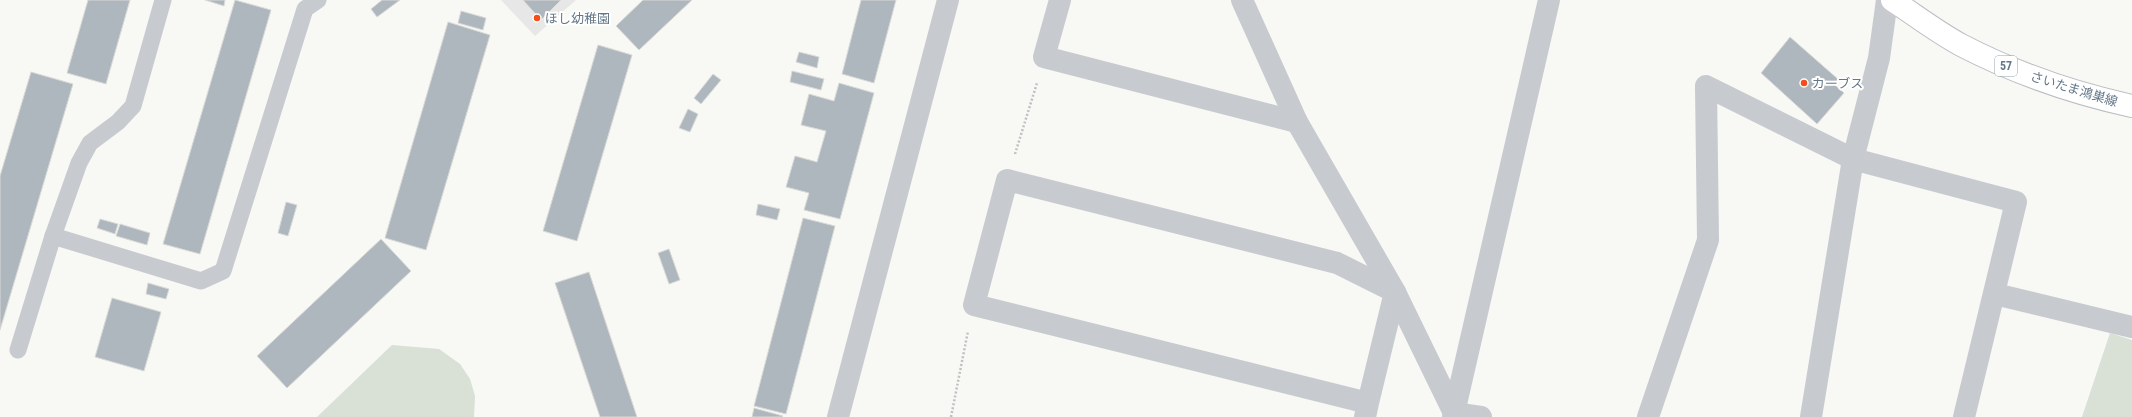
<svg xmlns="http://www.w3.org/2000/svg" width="2132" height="417" viewBox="0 0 2132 417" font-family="'Roboto Condensed','Noto Sans JP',sans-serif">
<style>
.built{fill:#e6e7e6}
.green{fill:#d9e0d5}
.building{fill:#aeb7bd;stroke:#dadad7}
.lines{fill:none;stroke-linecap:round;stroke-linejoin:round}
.primary-casing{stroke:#babec2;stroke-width:24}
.path{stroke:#bec1c3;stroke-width:2.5;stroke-dasharray:2 2;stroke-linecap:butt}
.service{stroke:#c7cbcf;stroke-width:17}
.minor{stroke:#c7cbcf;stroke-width:22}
.tertiary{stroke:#c7cbcf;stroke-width:22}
.primary{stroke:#fff;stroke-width:22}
.poi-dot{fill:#f44e19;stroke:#fff;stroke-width:1.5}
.labels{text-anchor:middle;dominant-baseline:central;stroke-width:4;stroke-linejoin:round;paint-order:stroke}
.shield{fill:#fff;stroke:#92a0ac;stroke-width:1}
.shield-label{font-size:12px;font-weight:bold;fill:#647889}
.poi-label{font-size:13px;fill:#647889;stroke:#fff;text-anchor:start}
.street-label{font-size:13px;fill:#647889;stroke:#fff}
</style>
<rect width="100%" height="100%" fill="#f8f8f5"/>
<path class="built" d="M501 0H576L535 36Z"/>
<g class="green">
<path d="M2110 333 2132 340V417H2082Z"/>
<path d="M392 345 439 349 460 364 470 379 475 396 474 417H317Z"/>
</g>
<g class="building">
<path d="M88 0H130L106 84 67 73Z"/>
<path d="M205 0H225L224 6Z"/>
<path d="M235 0 271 10 200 254 163 244Z"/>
<path d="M382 0H400L377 17 371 9Z"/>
<path d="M523 0H561L541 20Z"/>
<path d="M643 0H692L639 50 616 26Z"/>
<path d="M861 0H896L874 83 842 74Z"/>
<path d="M461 11 486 18 483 30 458 23Z"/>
<path d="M448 22 490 35 426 250 385 238Z"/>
<path d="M1790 37 1839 80 1835 85 1844 93 1817 124 1761 73Z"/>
<path d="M598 45 632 55 577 241 543 231Z"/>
<path d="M799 52 819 57 817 68 796 62Z"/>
<path d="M792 71 824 79 821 90 790 82Z"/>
<path d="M31 72 73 84 0 330V176Z"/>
<path d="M713 74 721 80 701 104 694 98Z"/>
<path d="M839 83 874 93 840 219 804 210 809 193 786 187 795 156 817 162 826 131 801 125 809 94 834 101Z"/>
<path d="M688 109 698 114 690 132 679 128Z"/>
<path d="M286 202 297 205 288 236 278 233Z"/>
<path d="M758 204 780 209 777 220 756 215Z"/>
<path d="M803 218 835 226 786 414 754 406Z"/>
<path d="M100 219 118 224 115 234 97 228Z"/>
<path d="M120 224 150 233 147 245 116 236Z"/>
<path d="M381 239 411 271 287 388 257 356Z"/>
<path d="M669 249 680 280 669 284 658 253Z"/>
<path d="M589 272 637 417H600L555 283Z"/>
<path d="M148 283 169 289 166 299 146 294Z"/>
<path d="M112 298 161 312 144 371 95 357Z"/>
<path d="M754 408 783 416 782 417H752Z"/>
</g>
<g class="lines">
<defs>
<path id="primary" d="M1892 0C1915 15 1937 32 1961 45 2015 73 2072 93 2132 106"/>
</defs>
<use href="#primary" class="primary-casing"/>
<g class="path">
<path d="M1015 154 1037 83"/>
<path d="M951 417 968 331"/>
</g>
<g class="service">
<path d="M53 236 201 281 223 271 305 9 318 0"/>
<path d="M18 350 53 236 79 163 90 143 118 122 133 106 163 0"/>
</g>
<g class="minor">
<path d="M1060 0 1044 57 1297 122"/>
<path d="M1242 0 1297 122 1395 292 1454 413 1481 417"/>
<path d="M1995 294 2132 327"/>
<path d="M838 417 948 0"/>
<path d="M1365 417 1368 403 1395 292 1337 263 1007 180 974 305 1368 403"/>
<path d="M1648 417 1708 240 1706 86 1853 159 2016 202 1964 417"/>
<path d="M1811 417 1853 159 1879 58 1887 0"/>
</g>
<path class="tertiary" d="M1453 417 1549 0"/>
<use href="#primary" class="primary"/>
</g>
<g class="poi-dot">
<circle cx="537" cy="18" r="4"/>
<circle cx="1804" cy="83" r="4"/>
</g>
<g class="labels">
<rect class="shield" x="1995" y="56" width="22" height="20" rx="3"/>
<g class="shield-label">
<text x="2006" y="66">57</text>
</g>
<g class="poi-label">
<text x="545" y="18">ほし幼稚園</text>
<text x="1812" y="83">カーブス</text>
</g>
<g class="street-label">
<text transform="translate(2074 89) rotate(17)">さいたま鴻巣線</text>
</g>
</g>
</svg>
